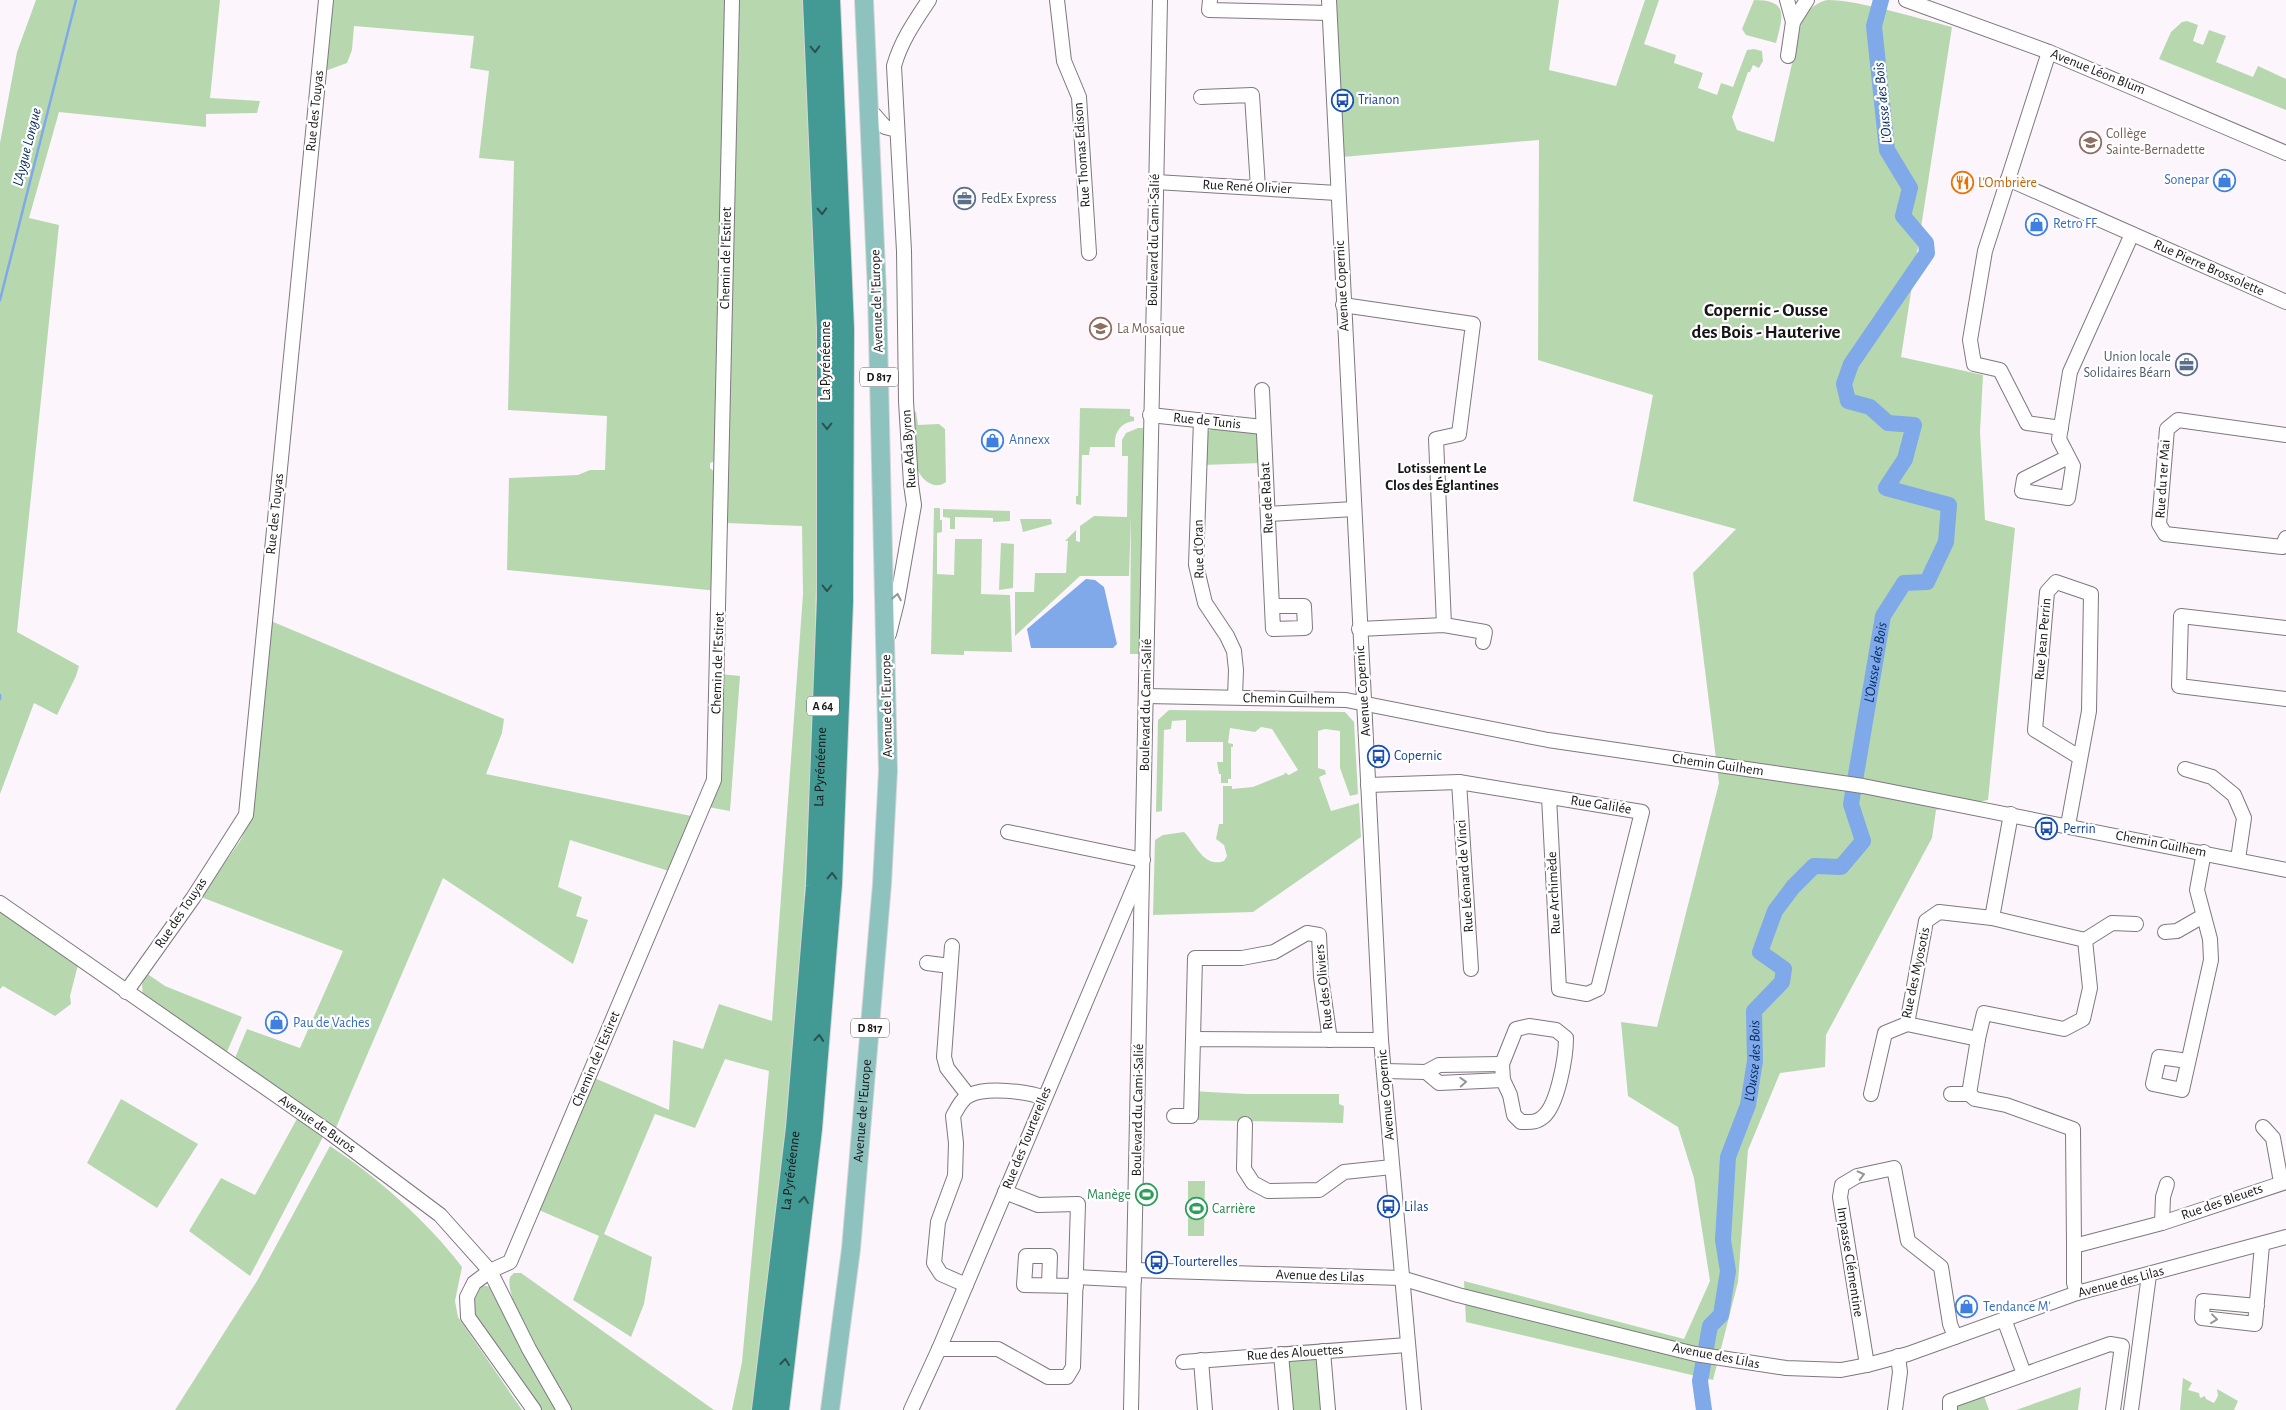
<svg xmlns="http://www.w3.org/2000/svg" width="2286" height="1410" viewBox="0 0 2286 1410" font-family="'Alegreya Sans',sans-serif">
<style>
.green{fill:#b7d8af}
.water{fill:#7fa9e9}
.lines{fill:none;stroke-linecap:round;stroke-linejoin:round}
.stream{stroke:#7fa9e9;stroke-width:2.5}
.river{stroke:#7fa9e9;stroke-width:16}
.minor-casing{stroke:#7e787f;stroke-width:16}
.major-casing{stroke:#d5d5d5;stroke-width:20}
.highway-casing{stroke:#d5d5d5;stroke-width:22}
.minor{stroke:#fff;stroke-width:14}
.major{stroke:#8ec2bf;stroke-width:18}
.highway{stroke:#439a94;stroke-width:20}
.oneway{stroke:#2b514f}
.oneway2{stroke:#979697}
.labels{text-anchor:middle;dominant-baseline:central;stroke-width:4.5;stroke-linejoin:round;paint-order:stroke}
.shield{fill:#fff;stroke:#5d5b5d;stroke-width:1}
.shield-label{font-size:12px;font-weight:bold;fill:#171517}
.street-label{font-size:14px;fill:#171517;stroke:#fff}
.transit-label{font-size:14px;fill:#164399;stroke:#fff;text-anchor:start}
.education-label{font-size:14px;fill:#785e54;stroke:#fff;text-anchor:start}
.shop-label{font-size:14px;fill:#366cbe;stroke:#fff;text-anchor:start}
.food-label{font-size:14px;fill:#c56008;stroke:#fff;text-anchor:start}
.service-label{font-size:14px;fill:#4e5e75;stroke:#fff;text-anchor:start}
.leisure-label{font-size:14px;fill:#27864d;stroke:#fff;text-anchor:end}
.water-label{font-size:15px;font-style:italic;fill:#02285f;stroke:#fff}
.neighbourhood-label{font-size:15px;font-weight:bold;fill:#171517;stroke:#fff}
.district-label{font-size:19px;font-weight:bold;fill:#171517;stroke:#fff}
</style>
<rect width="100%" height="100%" fill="#fcf5fc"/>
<g class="green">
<path d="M36 0H220L210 98 260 101 257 113 206 114V127L59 112 29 218 59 225 17 632 79 666 76 676 57 715 34 703 0 794V143L17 52Z"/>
<path d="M327 0H803L817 304 819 434 814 693 802 946 788 1116 753 1410H732L742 1362 769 1071 725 1059 695 1128 655 1114 604 1234 652 1257 644 1304 631 1337 573 1300 599 1236 539 1210 592 1077 669 1110 673 1040 703 1049 719 1004 772 1021 803 594 802 526 726 523 729 431 720 430 718 460 710 463V468L718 475V591L507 570 509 478 578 475 590 470H605L607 416 508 410 514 161 479 158 489 71 470 68 474 36 354 26 352 50 347 63 328 70 321 69Z"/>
<path d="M1336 0H1559L1549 70 1616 86 1645 0H1659L1644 44 1676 55 1674 63 1703 73 1698 88 1717 95 1721 83 1733 87 1747 50 1754 49 1762 51 1763 61 1759 68 1753 65 1750 72H1748L1732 117 1737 130 1774 142 1803 16C1810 9 1818 1 1828 0 1858 0 1921 19 1952 27L1901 357 1983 375 1980 432 1985 520 2015 528 1988 800 1936 810 1932 838 1826 1035 1825 1067 1780 1073 1748 1150 1738 1282 1713 1380 1466 1322 1464 1281 1684 1339 1710 1281 1694 1178 1678 1127 1628 1096 1621 1022 1657 1027 1719 783 1693 573 1736 529 1633 501 1653 395 1538 360 1539 140 1342 157Z"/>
<path d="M1754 0C1789 0 1783 16 1776 43L1746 35 1742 29Z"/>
<path d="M2182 22 2187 21 2198 25 2193 41 2203 45 2209 30 2226 36 2216 62 2253 77 2258 66 2286 79V110L2159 59 2171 32Z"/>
<path d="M1080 408 1130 409V416L1134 417V421C1119 423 1114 434 1115 447H1090L1089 455H1082L1081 505 1076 504V496H1078Z"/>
<path d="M912 410 916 412 918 425 939 424 945 429 946 482C935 491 921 480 917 468 912 457 913 424 912 410Z"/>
<path d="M1138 428H1143V436L1147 437 1143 654H1130L1131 517 1129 576H1080L1015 636V592H1034L1035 573H1066L1068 541H1065L1076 530V541L1080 542V526L1094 516 1127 517 1128 456H1122V440L1126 433Z"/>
<path d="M1212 429 1252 432 1259 435 1261 463 1203 465 1207 432Z"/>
<path d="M934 508H940V520H942V532L937 533V574L954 575 955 539H982L981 594 1010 595 1012 652 964 651V655L931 654Z"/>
<path d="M943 509 1010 511V521L993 522V518L955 517V529H950V518L943 517Z"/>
<path d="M1020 519H1051L1052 524 1023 532Z"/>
<path d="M1001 543 1014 544 1013 588 999 590Z"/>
<path d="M271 621 504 719 502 733 486 774 696 817 672 872 570 840 558 887 582 897 576 916 588 920 573 964 443 878 335 1130 235 1058 247 1029 300 1048 343 951 201 897 240 841 252 816Z"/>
<path d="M720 674 740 676 730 811 708 807Z"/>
<path d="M1169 710 1345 712 1354 722 1358 794 1350 796 1340 768V731L1325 729 1318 731V768L1325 770 1326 774 1319 777 1331 811 1359 803 1361 837 1253 912 1153 915 1155 840 1163 835 1184 832C1196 844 1203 868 1224 861L1227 856 1224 845 1216 839 1219 824H1223V786H1232V789L1253 787 1285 774 1284 772 1289 775 1298 770 1272 729 1261 727 1255 732 1230 728 1228 743 1233 744V747H1231V779H1228V783H1221V774H1219L1217 762H1223V742H1186V720L1172 721 1171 729 1164 730 1162 811 1156 812 1158 720Z"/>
<path d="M0 910 78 965 70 996 71 1004 55 1016 3 986 0 989Z"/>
<path d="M146 973 165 986 242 1017 226 1054 143 998 142 985Z"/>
<path d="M1191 1091 1246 1094H1339V1104L1344 1106 1343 1123 1191 1120Z"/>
<path d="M121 1099 198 1144 157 1208 87 1163Z"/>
<path d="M298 1117 324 1135 250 1276 189 1231 221 1178 255 1195Z"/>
<path d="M330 1146C375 1175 430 1224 462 1267L455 1301 458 1317 522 1410H175L257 1281Z"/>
<path d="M1188 1181H1205L1204 1236H1188Z"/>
<path d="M514 1273H521L714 1410H570C556 1387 503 1300 510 1277Z"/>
<path d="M481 1285 491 1287 542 1387 557 1410H539L472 1314V1295Z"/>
<path d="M1324 1357 1328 1410H1286L1282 1360Z"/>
<path d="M2183 1378 2192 1383 2188 1390 2199 1393 2200 1398 2205 1396 2206 1399 2214 1403 2218 1396 2217 1389 2238 1401 2234 1410H2180Z"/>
<path d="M2081 1387 2078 1410H2016Z"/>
<path d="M1984 1396 1989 1410H1955L1956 1407Z"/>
</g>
<path class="water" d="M1086 579 1095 580 1104 587 1117 644 1113 648H1031L1027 629Z"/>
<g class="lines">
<g class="stream">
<path d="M0 300 76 0"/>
<path d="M0 695V699"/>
</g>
<path class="river" id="s1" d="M1704 1410 1700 1381 1710 1326 1721 1315 1728 1271 1723 1240 1728 1157 1748 1105 1755 1061 1754 1011 1782 982 1784 969 1760 952 1775 911 1793 887 1814 866 1841 867 1863 841 1851 804 1883 616 1904 583 1927 582 1946 542 1949 505 1886 488 1905 459 1914 425 1888 423 1870 407 1848 401 1844 384 1851 364 1927 253 1926 243 1903 216 1910 188 1887 150 1874 26 1881 0"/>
<defs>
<g id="minor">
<path d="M1057 0 1064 61 1079 97 1089 253"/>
<path d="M1210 0 1209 10 1329 13"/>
<path d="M1329 0 1381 1040 1414 1410"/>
<path d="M1787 0 1793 22"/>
<path d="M1906 0 2049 52 2286 153"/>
<path d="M2049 52 1985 251 1970 340 1974 364 2000 370 2027 423 2061 428"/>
<path d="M1788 56 1793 22 1807 0"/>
<path d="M1201 97 1252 95 1258 188"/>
<path d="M870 110 885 127 897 130"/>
<path d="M2008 179 2286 302"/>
<path d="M1156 182 1337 193"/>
<path d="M1343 305 1473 324 1459 434 1436 439 1444 625"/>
<path d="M1262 390 1273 629 1305 628 1304 606H1272"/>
<path d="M1150 415 1263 427"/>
<path d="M1201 420 1196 565 1205 603 1227 636 1234 651 1236 670 1235 697"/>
<path d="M2286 435 2178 420 2167 429 2159 524 2165 534 2282 547 2286 538"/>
<path d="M2068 457 2024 479 2022 491 2068 498 2073 466 2059 439 2070 372 2132 234"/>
<path d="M1268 514 1354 509"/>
<path d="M2286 628 2181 616 2179 686 2286 699"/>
<path d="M1359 629 1444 625 1485 632 1483 642"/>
<path d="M889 634 897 602 914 505 911 484 906 401 904 251 894 66C901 41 915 21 929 0"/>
<path d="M1146 696 1346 700 1548 740 1863 786 2286 870"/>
<path d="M2185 769 2212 777 2234 795 2244 818 2238 859"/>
<path d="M1459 782 1471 969"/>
<path d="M1368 785 1459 782 1642 812 1598 989 1587 994 1559 989 1549 797"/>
<path d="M2068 825 2089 711 2091 594 2056 582 2047 592 2035 730 2079 757"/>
<path d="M1008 832 1143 860"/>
<path d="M0 903 329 1132 440 1215 490 1271 529 1349 564 1410"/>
<path d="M2165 932 2177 931 2203 916"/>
<path d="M2085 940 2112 923 2136 924"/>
<path d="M952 946 944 1057 947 1068 968 1095"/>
<path d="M927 963 950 966"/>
<path d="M126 992 193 898 246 815 326 0"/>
<path d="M1907 1024 1978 1039 1969 1094 1975 1099 2006 1105 2073 1129 2074 1246 2162 1223 2286 1182"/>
<path d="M1529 1026 1556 1030 1566 1038C1566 1056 1558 1105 1543 1117 1536 1123 1530 1122 1521 1122L1514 1115 1510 1095 1503 1080 1502 1064 1516 1029Z"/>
<path d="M1193 1039 1195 958H1242L1274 952 1307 933 1319 935 1321 977 1330 1040"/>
<path d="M1978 1039 1984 1013 2064 1029 2083 1019 2090 988 2085 940 1992 918"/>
<path d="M2188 1061 2159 1057 2153 1084 2182 1090 2211 960 2210 939 2197 890 2204 852"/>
<path d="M1384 1071 1426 1072 1439 1065 1502 1064"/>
<path d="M1426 1072 1439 1083 1503 1080"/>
<path d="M1871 1094 1885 1033 1907 1024 1926 921 1939 912 1992 918 2011 814"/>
<path d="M1951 1094H1969"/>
<path d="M1174 1116H1191L1193 1039 1381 1040"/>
<path d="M1245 1124 1244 1169 1253 1183 1268 1191 1319 1190 1344 1172 1392 1167"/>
<path d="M2263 1127 2273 1138 2281 1182"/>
<path d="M2162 1223 2163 1197 2167 1184"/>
<path d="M2074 1246V1283L2077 1293"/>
<path d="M1134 1270 1401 1278 1458 1295 1695 1354 1786 1368 1841 1370 1867 1365 1908 1354 2077 1293 2286 1237"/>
<path d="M1076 1277 1134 1280"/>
<path d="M966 1285 941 1274 934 1263 938 1222 955 1176 956 1143 953 1116C957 1109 962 1098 970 1095 986 1087 1027 1091 1044 1098"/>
<path d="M1049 1285 1050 1256H1026L1024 1285 1076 1286"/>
<path d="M2257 1306 2203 1301 2202 1318 2255 1324 2262 1245"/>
<path d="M2004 1319 2024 1374"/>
<path d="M939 1349H998L1048 1377H1067L1073 1367 1078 1204 1038 1205 1005 1192"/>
<path d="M1323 1351 1328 1410"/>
<path d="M1281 1354 1286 1410"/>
<path d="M1201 1360 1205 1410"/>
<path d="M1183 1362 1407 1345"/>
<path d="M1867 1365 1840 1197 1842 1185 1857 1176 1894 1168 1908 1241 1941 1267 1950 1324 1955 1337"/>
<path d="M534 1410 468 1317 467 1297 474 1283 490 1271 510 1262 714 780 732 0"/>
<path d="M911 1410 939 1349 1140 873"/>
<path d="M1131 1410 1160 0"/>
<path d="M1895 1410 1900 1372 1898 1356"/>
<path d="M1950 1410V1401L2110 1344 2122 1346 2113 1410"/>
<path d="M2131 1410 2149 1275"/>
</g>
<g id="major">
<path id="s2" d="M830 1410 851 1249 882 884 888 771 877 292 864 0"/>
</g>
<g id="highway">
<path id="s3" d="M762 1410 796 1128 816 886 827 599V328L813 0"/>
<path d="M779 1410 812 1129 832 884 843 602 844 329 830 0"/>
</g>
</defs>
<use href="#minor" class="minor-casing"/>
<use href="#major" class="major-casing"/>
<use href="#highway" class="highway-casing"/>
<use href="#minor" class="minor"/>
<use href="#major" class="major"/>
<use href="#highway" class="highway"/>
</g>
<defs><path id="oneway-chevron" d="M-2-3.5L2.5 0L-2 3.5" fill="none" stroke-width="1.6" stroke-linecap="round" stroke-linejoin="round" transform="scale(1.25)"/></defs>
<g class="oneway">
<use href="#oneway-chevron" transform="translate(815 49) rotate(88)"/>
<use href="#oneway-chevron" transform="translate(822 211) rotate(88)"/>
<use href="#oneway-chevron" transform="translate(827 426) rotate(90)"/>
<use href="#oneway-chevron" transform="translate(827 588) rotate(90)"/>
<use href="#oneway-chevron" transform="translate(832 876) rotate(-88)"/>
<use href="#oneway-chevron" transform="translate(819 1038) rotate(-85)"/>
<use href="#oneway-chevron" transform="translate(804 1200) rotate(-83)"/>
<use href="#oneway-chevron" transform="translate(785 1362) rotate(-83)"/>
</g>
<g class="oneway2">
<use href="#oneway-chevron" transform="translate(897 597) rotate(-79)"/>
<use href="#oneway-chevron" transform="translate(1463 1082) rotate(-3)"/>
<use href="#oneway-chevron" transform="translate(1861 1175) rotate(-14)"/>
<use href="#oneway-chevron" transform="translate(2214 1319) rotate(7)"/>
</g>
<defs>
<symbol id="bus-ring" viewBox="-11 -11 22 22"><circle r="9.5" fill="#fff" stroke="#1a4fb4" stroke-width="1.5"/><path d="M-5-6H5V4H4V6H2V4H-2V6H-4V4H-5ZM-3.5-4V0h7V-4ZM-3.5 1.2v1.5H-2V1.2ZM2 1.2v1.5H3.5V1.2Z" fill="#1a4fb4"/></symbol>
<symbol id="school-ring" viewBox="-11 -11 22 22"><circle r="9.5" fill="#fff" stroke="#8d6e63" stroke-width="1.5"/><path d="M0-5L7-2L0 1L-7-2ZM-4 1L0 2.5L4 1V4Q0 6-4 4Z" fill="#8d6e63"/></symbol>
<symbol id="shop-ring" viewBox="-11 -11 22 22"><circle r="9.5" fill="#fff" stroke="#3f7fe0" stroke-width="1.5"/><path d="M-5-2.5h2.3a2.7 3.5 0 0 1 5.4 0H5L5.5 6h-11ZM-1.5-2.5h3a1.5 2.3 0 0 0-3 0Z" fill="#3f7fe0"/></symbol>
<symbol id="restaurant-ring" viewBox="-11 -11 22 22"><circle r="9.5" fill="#fff" stroke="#e8710a" stroke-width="1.5"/><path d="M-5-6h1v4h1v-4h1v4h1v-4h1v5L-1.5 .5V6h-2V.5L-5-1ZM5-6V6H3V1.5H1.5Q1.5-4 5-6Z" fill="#e8710a"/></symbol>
<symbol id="office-ring" viewBox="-11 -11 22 22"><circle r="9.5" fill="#fff" stroke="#5c6f8a" stroke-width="1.5"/><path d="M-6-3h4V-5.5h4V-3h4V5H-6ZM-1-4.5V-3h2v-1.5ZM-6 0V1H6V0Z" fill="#5c6f8a"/></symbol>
<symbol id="stadium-ring" viewBox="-11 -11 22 22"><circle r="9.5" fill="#fff" stroke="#2e9e5b" stroke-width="1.5"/><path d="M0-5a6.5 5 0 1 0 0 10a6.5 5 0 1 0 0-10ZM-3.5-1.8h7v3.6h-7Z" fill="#2e9e5b"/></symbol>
</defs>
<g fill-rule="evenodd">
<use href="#bus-ring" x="1330" y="88" width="25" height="25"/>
<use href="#school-ring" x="2078" y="130" width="25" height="25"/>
<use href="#shop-ring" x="2212" y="168" width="25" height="25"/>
<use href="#restaurant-ring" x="1950" y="170" width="25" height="25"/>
<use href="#office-ring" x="952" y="186" width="25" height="25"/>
<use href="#shop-ring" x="2024" y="212" width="25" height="25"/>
<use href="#school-ring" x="1088" y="316" width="25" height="25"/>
<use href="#office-ring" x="2174" y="352" width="25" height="25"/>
<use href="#shop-ring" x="980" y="428" width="25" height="25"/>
<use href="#bus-ring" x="1366" y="744" width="25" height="25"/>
<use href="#bus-ring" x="2034" y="816" width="25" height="25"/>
<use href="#shop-ring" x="264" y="1010" width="25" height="25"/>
<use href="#stadium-ring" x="1134" y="1182" width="25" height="25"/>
<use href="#bus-ring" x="1376" y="1194" width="25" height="25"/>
<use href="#stadium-ring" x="1184" y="1196" width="25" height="25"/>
<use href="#bus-ring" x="1144" y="1250" width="25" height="25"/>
<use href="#shop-ring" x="1954" y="1294" width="25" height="25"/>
</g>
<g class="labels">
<g class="shield">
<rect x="860" y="367.5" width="38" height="19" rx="4"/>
<rect x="807" y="696.5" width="32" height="19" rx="4"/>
<rect x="851" y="1018.5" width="38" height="19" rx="4"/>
</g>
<g class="shield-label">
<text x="879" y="377">D 817</text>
<text x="823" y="706">A 64</text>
<text x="870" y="1028">D 817</text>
</g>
<g class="street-label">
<text transform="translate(2098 72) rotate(22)">Avenue Léon Blum</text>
<text transform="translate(315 111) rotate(-84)">Rue des Touyas</text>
<text transform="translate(1082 155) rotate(-94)">Rue Thomas Edison</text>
<text transform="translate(1247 187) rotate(3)">Rue René Olivier</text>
<text transform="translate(1154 240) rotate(-89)">Boulevard du Cami-Salié</text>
<text transform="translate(726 258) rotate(-89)">Chemin de l'Estiret</text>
<text transform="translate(2209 268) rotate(24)">Rue Pierre Brossolette</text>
<text transform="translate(1342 286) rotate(-93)">Avenue Copernic</text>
<text transform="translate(877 301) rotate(-92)">Avenue de l'Europe</text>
<text transform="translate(826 361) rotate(-90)">La Pyrénéenne</text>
<text transform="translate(1207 421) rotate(6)">Rue de Tunis</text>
<text transform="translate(909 449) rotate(-94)">Rue Ada Byron</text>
<text transform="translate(2163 479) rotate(-86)">Rue du 1er Mai</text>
<text transform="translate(1267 498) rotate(-93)">Rue de Rabat</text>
<text transform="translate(275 514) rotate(-84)">Rue des Touyas</text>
<text transform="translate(1199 549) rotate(-91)">Rue d'Oran</text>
<text transform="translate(2043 639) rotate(-85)">Rue Jean Perrin</text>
<text transform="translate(718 663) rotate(-88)">Chemin de l'Estiret</text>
<text transform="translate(1363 691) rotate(-94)">Avenue Copernic</text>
<text transform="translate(1289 699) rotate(1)">Chemin Guilhem</text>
<text transform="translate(1146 705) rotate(-89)">Boulevard du Cami-Salié</text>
<text transform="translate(887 706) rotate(-91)">Avenue de l'Europe</text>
<text transform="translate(1718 765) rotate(8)">Chemin Guilhem</text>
<text stroke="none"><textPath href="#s3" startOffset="646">La Pyrénéenne</textPath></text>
<text transform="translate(1601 805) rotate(9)">Rue Galilée</text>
<text transform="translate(2161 844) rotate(11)">Chemin Guilhem</text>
<text transform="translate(1465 876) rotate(-94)">Rue Léonard de Vinci</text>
<text transform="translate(1554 893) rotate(-93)">Rue Archimède</text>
<text transform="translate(181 913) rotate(-56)">Rue des Touyas</text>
<text transform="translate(1916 973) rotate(-78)">Rue des Myosotis</text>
<text transform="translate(1324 987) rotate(-96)">Rue des Oliviers</text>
<text transform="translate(596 1059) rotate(-67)">Chemin de l'Estiret</text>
<text transform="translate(1386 1095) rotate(-95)">Avenue Copernic</text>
<text stroke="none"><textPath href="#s2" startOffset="301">Avenue de l'Europe</textPath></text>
<text transform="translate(1138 1110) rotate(-89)">Boulevard du Cami-Salié</text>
<text transform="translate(317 1124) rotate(35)">Avenue de Buros</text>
<text transform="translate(1027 1138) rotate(-68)">Rue des Tourterelles</text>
<text stroke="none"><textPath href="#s3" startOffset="241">La Pyrénéenne</textPath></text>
<text transform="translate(2222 1202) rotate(-19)">Rue des Bleuets</text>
<text transform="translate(1850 1262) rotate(81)">Impasse Clémentine</text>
<text transform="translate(1320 1276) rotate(2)">Avenue des Lilas</text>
<text transform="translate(2121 1282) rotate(-15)">Avenue des Lilas</text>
<text transform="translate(1295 1353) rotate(-4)">Rue des Alouettes</text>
<text transform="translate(1716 1356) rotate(11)">Avenue des Lilas</text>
</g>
<g class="transit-label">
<text x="1358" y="100">Trianon</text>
<text x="1394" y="756">Copernic</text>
<text x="2063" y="829">Perrin</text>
<text x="1404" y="1207">Lilas</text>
<text x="1173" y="1262">Tourterelles</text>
</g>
<g class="education-label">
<text x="2106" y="134">Collège<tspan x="2106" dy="16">Sainte-Bernadette</tspan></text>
<text x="1117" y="329">La Mosaïque</text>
</g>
<g class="shop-label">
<text x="2209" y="180" text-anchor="end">Sonepar</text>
<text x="2053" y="224">Retro FF</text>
<text x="1009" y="440">Annexx</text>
<text x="293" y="1023">Pau de Vaches</text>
<text x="1983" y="1307">Tendance M'</text>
</g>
<g class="food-label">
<text x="1978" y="183">L'Ombrière</text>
</g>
<g class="service-label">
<text x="981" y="199">FedEx Express</text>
<text x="2171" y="357" text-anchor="end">Union locale<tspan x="2171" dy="16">Solidaires Béarn</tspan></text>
</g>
<g class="leisure-label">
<text x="1131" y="1195">Manège</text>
<text x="1212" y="1209" text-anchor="start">Carrière</text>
</g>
<g class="water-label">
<text transform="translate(1883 103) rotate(-96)">L'Ousse des Bois</text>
<text transform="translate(27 147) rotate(-76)">L'Aygue Longue</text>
<text stroke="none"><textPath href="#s1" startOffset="840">L'Ousse des Bois</textPath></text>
<text stroke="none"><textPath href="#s1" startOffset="360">L'Ousse des Bois</textPath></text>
</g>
<g class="neighbourhood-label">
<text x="1442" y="468">Lotissement Le<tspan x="1442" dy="17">Clos des Églantines</tspan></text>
</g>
<g class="district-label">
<text x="1766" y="310">Copernic - Ousse<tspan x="1766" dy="22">des Bois - Hauterive</tspan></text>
</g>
</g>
</svg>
